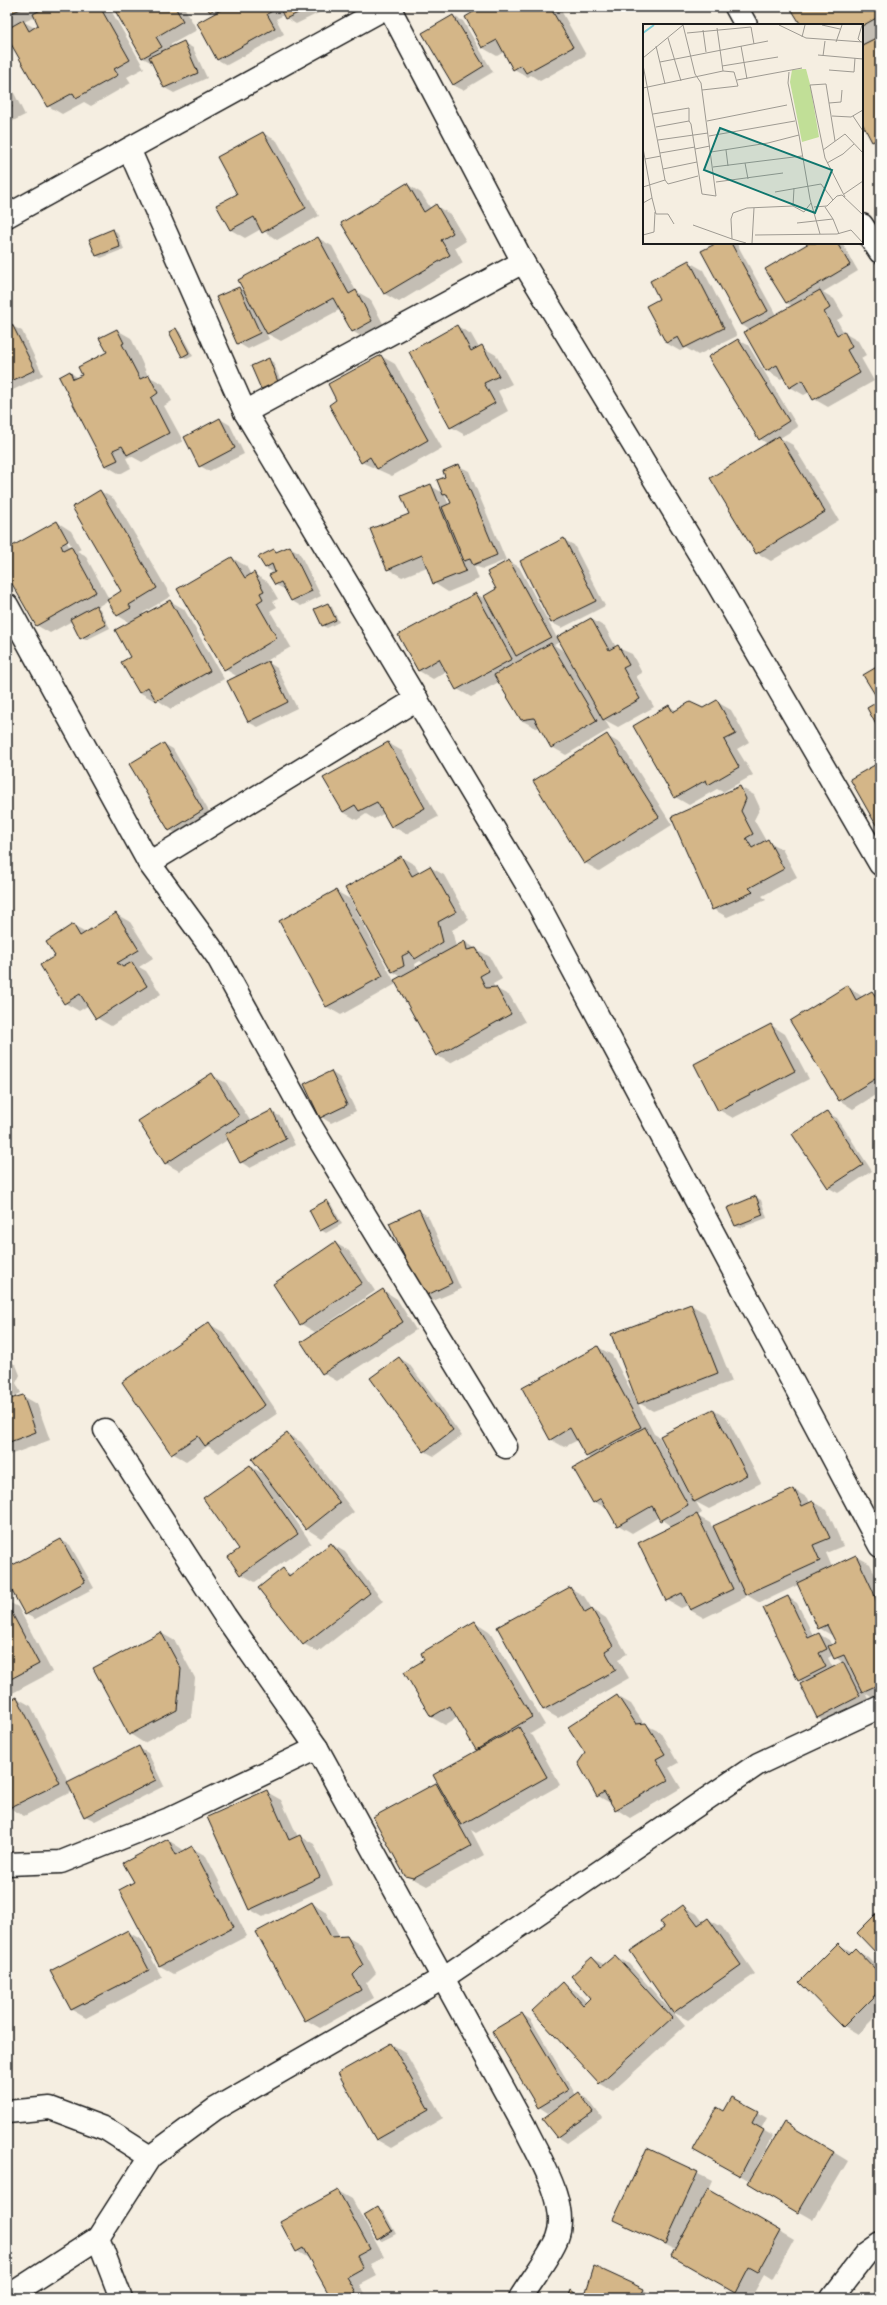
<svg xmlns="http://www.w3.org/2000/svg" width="887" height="2305" viewBox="0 0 887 2305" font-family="Itim,sans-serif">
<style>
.shadow{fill:#0003;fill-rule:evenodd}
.building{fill:#d4b688;stroke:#1c1c1c}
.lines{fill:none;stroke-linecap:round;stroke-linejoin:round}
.minor-casing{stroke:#1c1c1c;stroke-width:25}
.minor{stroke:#fdfcf7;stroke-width:22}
.inset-river{fill:none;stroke:#7bcbd4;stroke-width:2}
.inset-road{fill:none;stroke:#9e9a92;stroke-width:1}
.view{fill:#0f766e;fill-opacity:0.15;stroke:#0f766e;stroke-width:2}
.inset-edge{fill:none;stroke:#1c1c1c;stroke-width:2}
</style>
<rect width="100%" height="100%" fill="#f5eee1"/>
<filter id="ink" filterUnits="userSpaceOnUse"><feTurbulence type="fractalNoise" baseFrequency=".025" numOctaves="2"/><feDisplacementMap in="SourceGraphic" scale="8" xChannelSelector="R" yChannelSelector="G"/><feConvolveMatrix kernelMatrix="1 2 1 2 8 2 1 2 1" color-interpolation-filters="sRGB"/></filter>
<g filter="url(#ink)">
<g class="shadow">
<path d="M7 7H109L144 68 127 77 131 83 91 106 84 102 62 114 48 106 7 35ZM35 17 40 26 35 28 24 22Z"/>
<path d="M114 7H184L197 30 170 45 171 48 184 43 193 48 207 78 174 93 165 88 154 64 143 58Z"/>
<path d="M208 7H278L282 15 284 14 280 7H331L296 24 286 18 284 15 276 19 284 34 227 65 218 60 198 24 215 14Z"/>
<path d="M474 7H559L586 55 540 81 531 75 528 77 514 69 504 52 497 56 483 48 466 17 477 11Z"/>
<path d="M791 7H880V146L873 142 862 120V25Z"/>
<path d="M453 16 463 21 493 72 463 90 453 85Z"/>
<path d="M7 79 25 115 7 124Z"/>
<path d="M263 133 277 141 319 216 277 240 261 229 245 238 231 230 238 194Z"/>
<path d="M407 184 421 193 431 209 436 206 450 214 466 241 455 248 463 263 399 302 385 294 343 224Z"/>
<path d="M113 230 117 232 124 249 101 258 97 256 90 239Z"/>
<path d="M318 238 332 246 356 291 370 299 386 329 366 339 352 331 341 309 281 341 266 333 269 339 248 349 238 343 217 298 238 288 245 292Z"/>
<path d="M719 243 737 244 776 315 793 306 786 303 811 243H842L858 271 823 292 834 299 844 316 837 320 844 333 858 341 866 355 861 358 874 381 828 407 814 399 810 392 804 395 790 387 784 377 781 379 767 371 746 332 750 330 742 325 703 252Z"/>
<path d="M689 262 703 270 737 336 698 355 686 348 680 351 666 343Z"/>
<path d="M12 326 22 331 43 375 7 393V328Z"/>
<path d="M457 326 471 334 479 348 482 347 496 355 512 384 498 391 508 411 465 435 451 427Z"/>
<path d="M176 329 180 332 193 356 187 359 183 356Z"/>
<path d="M117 330 131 338 148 376 163 384 172 401 164 406 183 441 142 462 131 456 126 458 131 468 120 474 106 466 60 377 70 372 78 378 83 375 108 352Z"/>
<path d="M738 340 748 345 798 427 780 438 793 445 839 520 771 561 757 553 768 444 760 439Z"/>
<path d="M381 356 395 364 442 448 392 476 361 462 338 401Z"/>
<path d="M268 360 273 362 282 384 267 391 262 389 252 367Z"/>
<path d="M220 419 230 425 244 454 209 471 200 466Z"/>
<path d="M459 466 469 471 506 560 483 569 474 566 479 579 448 592 434 583 427 567 402 577 388 569 410 515 431 486 443 493 446 478ZM445 496 450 498 452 504 449 505Z"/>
<path d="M100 491 114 499 171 596 143 613 144 615 170 601 184 609 224 679 171 709 156 699 153 700 139 692 132 658 130 623 117 615 109 600 97 607 100 609 110 628 86 640 81 638 72 621 50 633 36 625 7 573V550L57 522 71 531 81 549 77 551 85 555 109 599 123 592ZM62 533H64L71 545 69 546Z"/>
<path d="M564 540 574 545 605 606 562 628 552 623 521 562Z"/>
<path d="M289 547 299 552 321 596 301 606 292 601 286 590 276 585 271 575 275 573 265 568 274 550 278 552Z"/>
<path d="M232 558 246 566 251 575 254 574 268 582 278 599 273 601 277 607 270 611 291 647 266 661 277 668 297 708 258 727 248 722 238 677 225 669Z"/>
<path d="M509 561 519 567 557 638 591 619 605 627 616 647 632 654 642 673 636 676 654 707 618 727 605 720 610 729 566 755 552 747 540 727 536 728 521 720 499 682 471 697 457 689 447 671 433 679 419 671 400 635 476 594 487 600 497 590ZM560 642 567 653 554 645Z"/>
<path d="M328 604 332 607 339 622 327 628 323 626Z"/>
<path d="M717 702 731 710 749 742 737 749 753 775 723 792 717 789 689 805 675 797 669 706 677 711 703 709Z"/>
<path d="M607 736 621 744 672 825 599 871 585 863Z"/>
<path d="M388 743 402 751 438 817 406 834 392 826 385 813 374 819 366 814 357 820 343 812Z"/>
<path d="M164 744 173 749 211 815 179 835 170 830Z"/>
<path d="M740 787 754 795 760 808 754 820 766 841 782 849 797 877 762 896 766 900 727 917 713 909Z"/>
<path d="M401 857 415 865 419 873 430 867 444 875 469 920 452 930 456 947 465 942 490 957 502 979 493 984 495 988 510 996 525 1022 450 1063 436 1055 396 984 341 1015 327 1007 280 922 336 891 350 899 394 981 402 977 393 972 346 888ZM420 961 425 964 416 969 415 964Z"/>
<path d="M116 914 130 922 153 958 139 967 146 971 161 994 111 1026 97 1018 89 1005 79 1011 65 1003 56 956 73 926 86 933Z"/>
<path d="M848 987 863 997 872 992 880 996V1092L853 1109 839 1100Z"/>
<path d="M771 1025 785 1034 809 1079 733 1118 719 1110Z"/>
<path d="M331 1072 340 1078 356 1111 331 1123 321 1117Z"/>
<path d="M212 1075 226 1083 251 1122 272 1112 281 1117 295 1145 250 1168 241 1162 229 1139 179 1171 165 1163Z"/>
<path d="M828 1113 837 1118 872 1171 838 1193 829 1188 794 1134Z"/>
<path d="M756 1197 761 1200 767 1218 740 1228 735 1226Z"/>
<path d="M327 1201 331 1204 342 1224 326 1233 321 1230 310 1210Z"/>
<path d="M419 1211 428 1216 461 1289 433 1301 423 1296Z"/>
<path d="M335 1243 349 1251 375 1291 315 1332 301 1324Z"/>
<path d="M383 1290 397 1299 416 1330 337 1381 323 1373Z"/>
<path d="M691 1305 705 1313 732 1381 653 1411 639 1403Z"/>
<path d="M209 1324 223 1332 278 1413 219 1453 208 1446 186 1461 172 1453Z"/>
<path d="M598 1347 612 1355 654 1434 659 1437 667 1452 669 1451 661 1437 713 1410 727 1418 761 1483 709 1509 696 1502 702 1513 697 1516 710 1523 712 1527 794 1490 808 1498 810 1504 813 1502 827 1510 843 1546 826 1553 832 1567 856 1556 870 1564 880 1585V1698L876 1700 865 1693 869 1701 827 1723 817 1717 804 1683 799 1680 788 1597 797 1603 814 1637 819 1634 829 1640 832 1646 837 1644 833 1636 819 1628 798 1585 760 1603 745 1594 746 1597 704 1618 690 1610 688 1605 681 1608 667 1600 673 1527 659 1517 632 1533 618 1525 609 1509 594 1502 591 1459 587 1456 578 1440 564 1447 550 1439ZM655 1502 656 1504 623 1523V1521ZM833 1655 843 1663 833 1668 828 1658Z"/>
<path d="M400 1358 409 1364 462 1436 434 1456 424 1451Z"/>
<path d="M7 1360 16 1365 20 1375 16 1383 21 1393 10 1398 11 1400 23 1396 37 1404 50 1440 7 1456Z"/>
<path d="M287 1434 301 1442 354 1512 321 1538 307 1529 280 1494 279 1496 311 1543 255 1582 241 1574 229 1557 240 1549 250 1466 265 1475Z"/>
<path d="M61 1540 70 1545 94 1588 35 1619 25 1614 7 1580V1569Z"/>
<path d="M331 1544 345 1552 383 1601 318 1652 304 1644 283 1570 292 1575Z"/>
<path d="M570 1588 584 1596 592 1609 606 1618 627 1654 618 1659 629 1678 558 1718 544 1710 499 1628Z"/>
<path d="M7 1601 18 1607 52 1672 7 1696Z"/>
<path d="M475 1622 489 1631 545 1725 530 1734 533 1736 560 1785 476 1833 471 1830 484 1855 427 1886 406 1875 436 1784 441 1787 479 1751 458 1717 445 1725 431 1717 425 1660Z"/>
<path d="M161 1633 175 1641 195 1678 191 1718 144 1743 130 1734Z"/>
<path d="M617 1696 631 1704 644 1724 660 1732 678 1763 669 1768 681 1788 630 1818 616 1809 612 1804 598 1796 586 1753Z"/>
<path d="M17 1698 31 1706 69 1783 139 1748 148 1753 164 1786 95 1821 85 1816 73 1791 24 1816 10 1808 7 1802V1703Z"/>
<path d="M267 1792 281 1800 298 1837 300 1836 314 1844 333 1885 263 1917 249 1909Z"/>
<path d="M168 1840 182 1849 184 1852 192 1848 206 1856 247 1936 174 1974 160 1966 135 1883Z"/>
<path d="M312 1903 325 1911 340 1937H347L361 1945 376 1973 366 1983 374 1998 320 2028 306 2020Z"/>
<path d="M683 1906 697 1914 703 1922 708 1919 722 1927 755 1974 688 2020 673 2012 685 2026 613 2091 599 2083 563 1984 577 1992 587 2003 592 1998V1958L605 1965 615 1956 629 1964 670 2010 665 1928Z"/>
<path d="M128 1932 142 1940 162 1978 86 2018 72 2010 52 1971Z"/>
<path d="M838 1944 852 1952 855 1950 869 1958 880 1969V2012L858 2034 844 2026Z"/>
<path d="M522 2014 531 2020 576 2095 579 2093 588 2099 602 2118 567 2143 558 2137 553 2110 548 2113 539 2107Z"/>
<path d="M391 2044 405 2052 443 2118 391 2148 377 2140Z"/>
<path d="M732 2098 767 2118 761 2129 773 2136 756 2168 758 2169 799 2131 848 2161 813 2220 749 2183 750 2181 704 2155Z"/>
<path d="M648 2149 712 2181 708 2190 794 2240 772 2280 764 2275 751 2298H747L672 2256 675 2250 615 2219Z"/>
<path d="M338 2191 352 2199 384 2257 370 2264 377 2276 360 2285 368 2298H332L310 2259 297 2251Z"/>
<path d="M378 2208 383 2210 396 2234 382 2241 378 2239Z"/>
<path d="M7 2248 13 2260 7 2263Z"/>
<path d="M595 2268 644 2290 658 2298H585Z"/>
</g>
<g class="building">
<path d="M7 7H25L7 15Z"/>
<path d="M46 7H64L66 11 74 7H100L130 60 114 69 118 75 76 98 73 93 47 107 7 37V29L23 20 29 31 38 25 33 14Z"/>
<path d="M113 7H175L183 21 156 37 162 47 142 58Z"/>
<path d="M206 7H217L210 12Z"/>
<path d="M226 7H272L274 10 267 14 275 28 217 60 197 23Z"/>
<path d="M279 7H311L285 19Z"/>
<path d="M473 7H550L573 47 526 73 521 65 513 70 497 40 482 48 465 17 475 11Z"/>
<path d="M790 7H880V16L862 26 801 25Z"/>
<path d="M453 15 484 66 453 85 422 33Z"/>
<path d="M880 36V138L872 142 862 123V45Z"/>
<path d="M184 41 198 73 164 88 149 57Z"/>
<path d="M7 97 12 107 7 109Z"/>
<path d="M263 132 306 208 262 233 254 217 230 230 216 205 237 194 217 157Z"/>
<path d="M407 183 424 212 436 204 453 233 441 240 450 255 384 294 341 223Z"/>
<path d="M113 229 120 247 96 256 89 239Z"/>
<path d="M318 237 349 294 356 290 372 321 352 332 333 298 267 334 238 280Z"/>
<path d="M717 243H731L768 311 741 325 701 251Z"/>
<path d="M809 243H837L850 265 786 303 765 269Z"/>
<path d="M689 260 724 328 684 348 678 337 666 343 646 306 659 299 650 281Z"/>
<path d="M239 287 260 333 237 344 216 297Z"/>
<path d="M820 290 830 308 824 312 837 335 844 331 852 347 847 350 860 373 813 400 802 380 789 388 777 365 766 371 744 332Z"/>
<path d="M12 324 35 370 7 383V327Z"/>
<path d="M457 325 471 351 482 345 499 376 484 383 495 403 450 428 409 352Z"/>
<path d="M176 328 189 353 182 357 169 332Z"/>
<path d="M117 329 124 343 122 344 140 379 149 375 158 393 151 398 169 433 127 455 122 446 113 450 118 460 105 466 59 377 70 371 73 379 82 375 78 367 107 352 99 338Z"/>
<path d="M738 339 789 421 759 440 708 357Z"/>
<path d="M381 355 428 440 377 469 370 457 361 463 329 405 336 400 328 384Z"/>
<path d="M269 358 278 382 261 389 251 366Z"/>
<path d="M220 418 235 448 199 467 184 437Z"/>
<path d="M779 436 825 512 756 554 710 478Z"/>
<path d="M459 464 497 555 473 565 470 559 464 561 442 507 451 503 447 494 443 495 437 480 445 477 443 471Z"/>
<path d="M431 484 466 571 433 584 422 555 387 570 370 529 409 514 401 496Z"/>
<path d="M100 490 157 588 129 605 131 608 117 616 107 600 121 591 72 507Z"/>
<path d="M57 521 68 541 61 545 63 550 71 546 96 592 36 626 7 575V549Z"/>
<path d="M564 538 596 601 551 623 520 561Z"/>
<path d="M290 546 312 591 291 601 281 582 275 585 269 575 275 572 272 564 265 568 258 557 274 549 276 552Z"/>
<path d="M232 557 245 578 254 572 264 591 260 593 263 599 257 603 277 638 224 670 177 589Z"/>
<path d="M509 560 551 637 516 656 484 596 496 589 487 572Z"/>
<path d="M476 593 512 659 456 690 439 659 418 671 398 635Z"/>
<path d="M170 600 210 671 156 701 148 687 139 693 121 662 130 657 115 630Z"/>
<path d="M328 603 336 620 322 626 314 609Z"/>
<path d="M96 605 106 625 80 639 70 619Z"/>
<path d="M591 618 609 650 618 645 629 665 623 668 640 699 603 720 557 637Z"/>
<path d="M551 643 597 721 551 748 534 718 521 720 494 675Z"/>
<path d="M268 661 288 702 248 722 227 681Z"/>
<path d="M880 665V732L867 708 879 701 863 675Z"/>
<path d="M717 700 736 734 724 740 739 767 708 785 706 780 674 798 633 726 669 705 673 712 690 702 703 708Z"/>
<path d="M607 734 659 817 584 864 533 781Z"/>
<path d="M388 742 425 808 391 827 377 802 359 811 355 805 343 812 323 778Z"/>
<path d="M164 743 203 810 169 831 129 764Z"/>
<path d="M880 762V832L850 779Z"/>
<path d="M740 786 746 799 741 811 753 834 746 838 752 848 768 839 784 869 749 888 753 892 712 910 671 817Z"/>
<path d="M401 856 412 876 430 866 456 912 438 922 443 942 415 959 410 952 402 956 404 966 392 972 345 888Z"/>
<path d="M336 890 383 976 326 1007 279 921Z"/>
<path d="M116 913 139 950 117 963 123 967 132 962 147 986 96 1019 80 994 64 1004 40 965 55 956 46 942 73 924 80 936Z"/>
<path d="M465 941 467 950 476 948 489 971 480 976 486 988 496 987 511 1014 436 1056 394 980Z"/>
<path d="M848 985 856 1000 872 991 880 1003V1076L839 1101 790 1021Z"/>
<path d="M771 1024 795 1071 718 1111 694 1064Z"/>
<path d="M331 1071 347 1105 320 1118 304 1084Z"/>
<path d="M212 1073 239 1116 165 1164 138 1121Z"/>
<path d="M272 1110 286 1139 240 1163 225 1134Z"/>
<path d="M828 1111 863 1165 828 1188 792 1134Z"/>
<path d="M756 1196 763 1215 735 1226 727 1208Z"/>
<path d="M327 1200 338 1221 320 1231 309 1210Z"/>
<path d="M419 1209 452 1283 423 1297 389 1223Z"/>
<path d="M335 1242 362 1283 300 1325 273 1284Z"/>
<path d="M383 1289 403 1322 322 1374 301 1342Z"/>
<path d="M691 1304 718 1373 638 1404 611 1334Z"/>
<path d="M209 1322 265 1405 205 1446 198 1436 171 1454 122 1382Z"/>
<path d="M598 1346 641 1427 586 1457 570 1428 550 1440 522 1388Z"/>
<path d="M399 1357 453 1430 424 1452 370 1378Z"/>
<path d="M23 1395 36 1432 7 1443V1400Z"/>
<path d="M713 1409 747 1475 694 1502 660 1436Z"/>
<path d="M645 1427 688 1505 660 1521 652 1506 617 1526 601 1498 593 1503 573 1468Z"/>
<path d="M287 1433 340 1503 306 1530 252 1459Z"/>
<path d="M250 1465 298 1534 240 1575 228 1557 239 1549 203 1498Z"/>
<path d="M794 1489 802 1506 813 1501 830 1538 813 1545 820 1561 745 1595 713 1526Z"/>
<path d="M697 1514 733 1589 690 1610 682 1593 666 1601 638 1543Z"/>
<path d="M61 1539 85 1582 25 1615 7 1582V1568Z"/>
<path d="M331 1543 370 1593 303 1645 258 1588 283 1568 289 1576Z"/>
<path d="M856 1555 873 1591 880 1613V1622L877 1626 880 1631V1684L862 1692 844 1655 834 1659 828 1646 836 1643 827 1625 818 1629 797 1583Z"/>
<path d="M570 1587 585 1613 592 1609 613 1646 605 1651 616 1670 543 1710 497 1627Z"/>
<path d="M788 1596 808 1638 819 1633 827 1649 819 1653 826 1667 798 1681 763 1608Z"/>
<path d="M7 1604 39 1664 7 1681Z"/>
<path d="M475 1621 532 1717 476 1750 450 1706 431 1717 404 1672 424 1660 421 1653Z"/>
<path d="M161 1632 181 1669 177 1710 129 1735 93 1668Z"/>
<path d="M843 1662 860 1696 817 1718 800 1684Z"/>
<path d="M617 1695 636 1724 646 1723 665 1754 656 1759 668 1780 615 1810 604 1792 597 1797 578 1763 585 1753 568 1727Z"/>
<path d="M17 1697 60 1783 9 1808 7 1805V1702Z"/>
<path d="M519 1727 547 1777 461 1825 433 1775Z"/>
<path d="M139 1746 156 1780 84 1817 67 1782Z"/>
<path d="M436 1783 471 1846 413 1878 405 1876 373 1817Z"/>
<path d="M267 1790 289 1840 300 1835 320 1877 249 1910 207 1817Z"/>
<path d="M168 1839 176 1855 192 1846 234 1927 159 1966 119 1890 134 1882 123 1863Z"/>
<path d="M312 1902 331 1937 347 1936 363 1965 353 1975 361 1990 305 2021 256 1932Z"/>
<path d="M683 1905 698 1925 708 1918 741 1965 673 2013 630 1951 664 1928 660 1922Z"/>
<path d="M880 1910V1957L857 1933Z"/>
<path d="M128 1930 149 1970 71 2010 50 1971Z"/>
<path d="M838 1943 849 1954 855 1948 880 1974V1990L843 2027 799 1982Z"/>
<path d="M615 1955 672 2018 599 2084 532 2011 563 1982 583 2005 590 1998 571 1976 592 1957 601 1967Z"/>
<path d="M522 2013 568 2090 538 2108 492 2031Z"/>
<path d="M391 2043 429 2110 376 2140 338 2073Z"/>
<path d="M579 2092 593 2112 557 2138 542 2119Z"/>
<path d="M732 2097 758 2111 752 2123 764 2130 740 2176 693 2150 717 2107 724 2111Z"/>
<path d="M784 2122 834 2152 798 2213 748 2183Z"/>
<path d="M647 2148 698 2172 665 2244 613 2220Z"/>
<path d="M708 2189 781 2231 758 2273 749 2268 736 2293 671 2256Z"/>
<path d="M338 2190 370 2249 357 2256 363 2268 347 2277 356 2292 346 2298H331L303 2248 296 2252 280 2222Z"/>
<path d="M378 2206 392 2231 377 2240 363 2215Z"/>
<path d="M594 2266 644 2289 640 2298H584Z"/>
<path d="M571 2290 581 2298H568Z"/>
</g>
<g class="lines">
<defs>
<g id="minor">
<path d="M389 7 523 262 717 583 880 864"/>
<path d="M736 7 746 25"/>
<path d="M129 149 245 412 535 898 880 1546"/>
<path d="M7 216 387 7"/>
<path d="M862 225 880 252"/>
<path d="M245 412 523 262"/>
<path d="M7 605 149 863 217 956 312 1128 506 1447"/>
<path d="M149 863 417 699"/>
<path d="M105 1430 225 1616 317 1748 524 2126C538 2156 570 2204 557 2238 550 2256 531 2280 520 2298"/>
<path d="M7 1864 61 1862 169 1819 317 1748"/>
<path d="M7 2112 50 2108 106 2129 150 2157"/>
<path d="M98 2238 121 2298"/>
<path d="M7 2297 98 2238 150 2157 215 2109 443 1978 758 1764 880 1707"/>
<path d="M832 2298 866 2254 880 2244"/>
</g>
</defs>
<use href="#minor" class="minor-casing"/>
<use href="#minor" class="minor"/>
</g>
</g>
<g transform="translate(643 24)">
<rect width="220" height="220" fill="#f5eee1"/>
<path d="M160 45H163L167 60 176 113 159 118 147 58 149 46Z" fill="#c1df97"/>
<path class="inset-river" d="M0 9 11 1"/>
<path class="inset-road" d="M136 1 163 14 220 18M179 1 197 5M74 4 80 47M60 6 63 28M44 9 108 3 111 20M159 13 162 1M25 14 38 57M193 18 199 1M218 18 215 15 219 1M13 22 22 60M98 22 104 55M175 31 220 35M180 32 182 17M0 34 40 1 52 50 58 59 73 172 59 170 48 100 46 97V84L10 90M17 38 125 17M0 41 22 156 0 163M79 42 135 33M186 46 211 48 212 34M146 48 145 59 156 111M94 56 159 44M0 64 80 47 91 48 95 62 59 66M186 79 198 78 199 66M189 92 208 93 220 86M210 92 220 107M64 97 144 81M13 103 46 97M66 112 152 97M15 116 65 109M192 117 183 60 167 61 182 134 202 173M0 124 9 174 0 179M52 125 67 122M83 126 85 142M180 126 202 110 220 129M68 128 125 119 156 111 167 175 177 210M17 129 52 123M2 135 18 132M102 139 105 155M184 139 200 130 211 120M70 143 159 132M20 145 54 138M22 156 25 160 55 152M73 158 140 149M132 168 178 160 190 176M201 170 220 157M9 174 13 190H25L31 200M150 182 161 188 168 179M171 183 184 182 194 172 199 171 220 191M182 183 190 195 196 210M154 199 190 195M50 201 89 215M0 211 11 208 12 188M112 211 194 210 208 206 220 219M103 219 89 215 88 195 90 189 104 184 150 182 151 164M109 219 111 184"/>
<path class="view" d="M77 104 189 146 172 189 61 146Z"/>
<rect width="220" height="220" class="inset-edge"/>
</g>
<rect width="887" height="2305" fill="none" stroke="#fdfcf7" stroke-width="24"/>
<rect x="12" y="12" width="863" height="2281" fill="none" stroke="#1c1c1c" stroke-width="1.5" filter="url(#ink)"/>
</svg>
